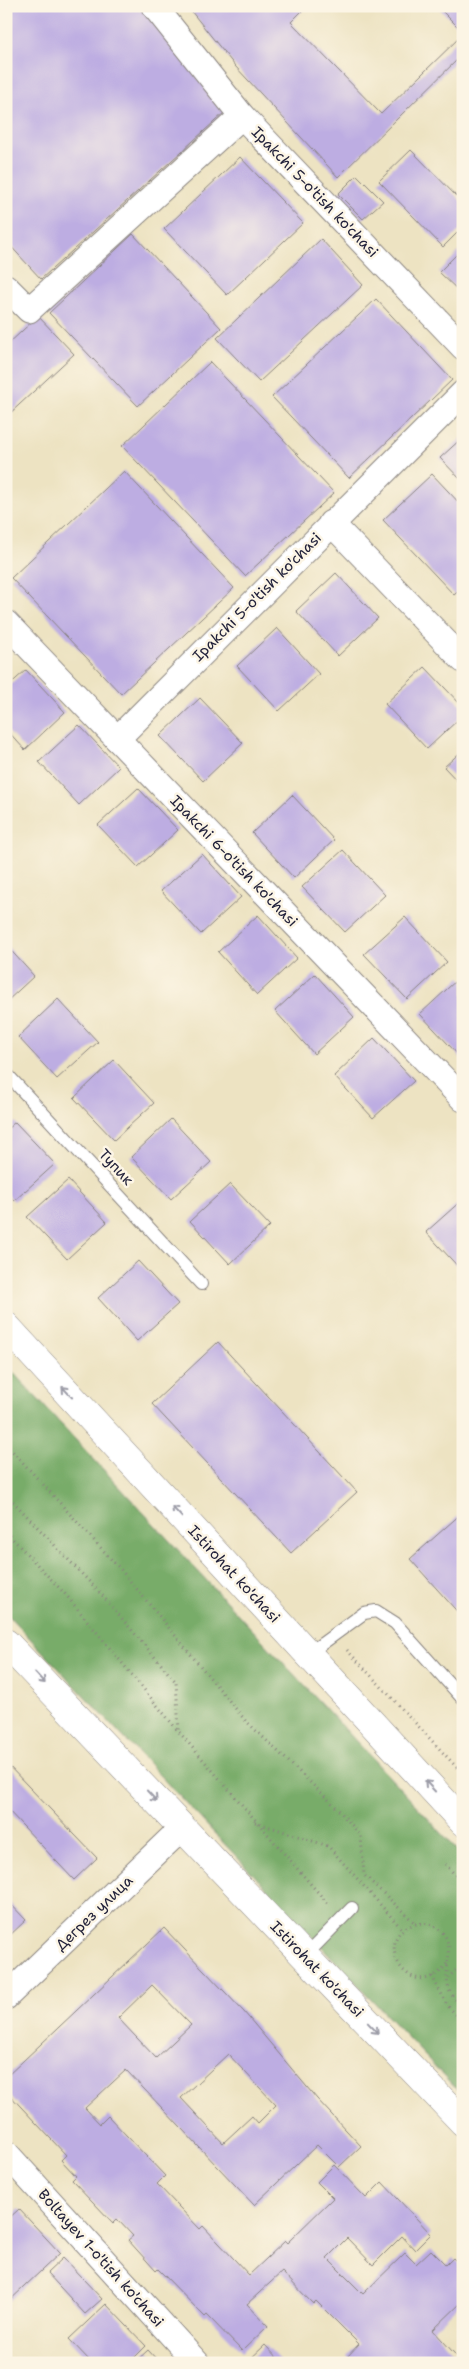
<svg xmlns="http://www.w3.org/2000/svg" width="469" height="2369" viewBox="0 0 469 2369" font-family="'Shantell Sans',sans-serif">
<style>
.forest{fill:#78ac69;stroke:#4d6752}
.building{fill:#bdade2;fill-rule:evenodd}
.lines{fill:none;stroke-linecap:round;stroke-linejoin:round}
.lane-casing{stroke:#88827e;stroke-width:14}
.street-casing{stroke:#88827e;stroke-width:27}
.secondary-casing{stroke:#88827e;stroke-width:29}
.path{stroke:#88827e;stroke-width:3;stroke-dasharray:1 4;stroke-linecap:butt}
.lane{stroke:#fff;stroke-width:12}
.street{stroke:#fff;stroke-width:25}
.secondary{stroke:#fff;stroke-width:28}
.oneway{stroke:#9c9ca7}
.labels{text-anchor:middle;dominant-baseline:central;stroke-width:5;stroke-linejoin:round;paint-order:stroke}
.street-label{font-size:15px;fill:#22223b;stroke:#fcf5e5}
</style>
<rect width="100%" height="100%" fill="#fcf5e5"/>
<filter id="ink" filterUnits="userSpaceOnUse"><feTurbulence type="fractalNoise" baseFrequency=".02" numOctaves="2"/><feDisplacementMap in="SourceGraphic" scale="10" xChannelSelector="R" yChannelSelector="G"/><feConvolveMatrix kernelMatrix="1 2 1 2 8 2 1 2 1" color-interpolation-filters="sRGB"/></filter>
<filter id="wash" filterUnits="userSpaceOnUse"><feTurbulence type="fractalNoise" baseFrequency=".0096" numOctaves="4" result="noise"/><feDisplacementMap in="SourceGraphic" scale="20" xChannelSelector="R" yChannelSelector="G"/><feGaussianBlur stdDeviation="1.12" result="paint"/><feColorMatrix in="noise" values="0 0 0 0 0 0 0 0 0 0 0 0 0 0 0 0 0 1.4 0 .05"/><feComposite in="paint" operator="in"/></filter>
<g filter="url(#wash)">
<rect width="100%" height="100%" fill="#ede3c2"/>
<path class="forest" d="M6 1365 463 1856V2096L6 1613Z"/>
<g id="blocks">
<g class="building">
<path d="M6 6H140L225 112 41 279 6 241Z"/>
<path d="M187 6H307L291 22 381 114 463 34V54L338 177 235 66Z"/>
<path d="M437 6H463V32Z"/>
<path d="M411 150 463 203V227L443 247 379 181Z"/>
<path d="M240 157 303 223 227 295 164 229Z"/>
<path d="M357 175 383 201 363 219 338 194Z"/>
<path d="M133 234 221 328 138 406 49 313Z"/>
<path d="M321 239 363 285 259 382 217 338Z"/>
<path d="M463 248V295L439 272Z"/>
<path d="M376 299 452 380 349 478 272 397Z"/>
<path d="M38 316 74 354 6 417V346Z"/>
<path d="M210 362 334 493 245 576 122 446Z"/>
<path d="M463 437V482L440 458Z"/>
<path d="M124 471 234 588 121 694 11 578Z"/>
<path d="M432 474 463 507V587L454 595 383 520Z"/>
<path d="M336 573 378 618 338 656 296 611Z"/>
<path d="M277 628 319 674 279 711 237 666Z"/>
<path d="M425 667 463 707V715L427 749 385 704Z"/>
<path d="M26 670 65 712 25 750 6 729V688Z"/>
<path d="M200 698 243 743 203 781 160 736Z"/>
<path d="M79 725 119 767 79 805 39 762Z"/>
<path d="M463 750V787L444 767Z"/>
<path d="M138 788 178 830 138 867 98 825Z"/>
<path d="M292 795 334 840 294 878 252 833Z"/>
<path d="M343 850 385 895 345 932 302 887Z"/>
<path d="M202 854 241 897 201 934 161 891Z"/>
<path d="M258 915 297 958 257 995 218 952Z"/>
<path d="M405 917 447 962 407 999 364 954Z"/>
<path d="M6 945 34 976 6 1002Z"/>
<path d="M315 974 354 1017 314 1054 275 1011Z"/>
<path d="M460 977 463 980V1060L420 1014Z"/>
<path d="M58 999 98 1042 57 1079 18 1037Z"/>
<path d="M374 1038 414 1081 373 1118 334 1076Z"/>
<path d="M114 1060 154 1103 114 1140 74 1098Z"/>
<path d="M171 1119 211 1162 171 1199 131 1157Z"/>
<path d="M15 1122 55 1164 14 1201 6 1193V1130Z"/>
<path d="M68 1180 107 1222 67 1259 27 1217Z"/>
<path d="M230 1184 270 1226 230 1264 190 1221Z"/>
<path d="M463 1199V1272L426 1232Z"/>
<path d="M138 1261 178 1304 137 1341 98 1298Z"/>
<path d="M218 1342 357 1492 291 1553 152 1404Z"/>
<path d="M463 1512V1618L410 1559Z"/>
<path d="M6 1763 97 1858 74 1880 6 1808Z"/>
<path d="M6 1899 26 1920 6 1939Z"/>
<path d="M164 1928 244 2012 317 2099 361 2146 339 2167 317 2145 254 2205 126 2070 85 2108 100 2124 108 2116 165 2176 157 2184 200 2229 203 2226 249 2275 285 2241 287 2243 333 2198 317 2182 334 2165 366 2198 382 2182 431 2234 415 2250 402 2236 373 2265 347 2238 327 2258 363 2294 405 2253 416 2264 431 2250 446 2265 453 2258 463 2267V2301L433 2330 463 2363H352L347 2357 359 2344 316 2301 313 2304 282 2272 247 2304 268 2326 242 2351 207 2315 205 2317 158 2269 156 2271 128 2240 133 2236 117 2219 113 2223 72 2180 76 2176 61 2160 66 2155 6 2091V2077ZM152 1985 191 2025 156 2058 118 2018ZM228 2054 276 2105 258 2123 252 2116 223 2143 181 2098Z"/>
<path d="M19 2209 60 2253 6 2304V2221Z"/>
<path d="M63 2258 102 2299 85 2314 47 2273Z"/>
<path d="M106 2304 146 2346 129 2363H92L69 2339Z"/>
<path d="M265 2345 282 2363H246Z"/>
<path d="M148 2350 160 2363H134Z"/>
</g>
</g>
</g>
<g filter="url(#ink)">
<use href="#blocks" fill-opacity="0" stroke="#88827e" stroke-width="1"/>
<g class="lines">
<defs>
<g id="lane">
<path d="M6 1073 201 1284"/>
<path d="M308 1654 364 1613 376 1611 395 1623 463 1699"/>
<path d="M305 1956 352 1908"/>
</g>
<g id="street">
<path d="M154 6 242 116"/>
<path d="M6 287 29 310 242 116 463 347"/>
<path d="M331 523 463 660"/>
<path d="M6 623 463 1099"/>
<path d="M117 739 463 393"/>
<path d="M6 1997 182 1828"/>
<path d="M6 2153 197 2363"/>
</g>
<g id="secondary">
<path d="M6 1326 463 1822"/>
<path d="M6 1643 463 2122"/>
</g>
</defs>
<use href="#lane" class="lane-casing"/>
<use href="#street" class="street-casing"/>
<use href="#secondary" class="secondary-casing"/>
<g class="path">
<path d="M6 1444 121 1570 245 1720 336 1807 361 1836 364 1875 416 1924"/>
<path d="M6 1494 101 1594 176 1682 179 1731"/>
<path d="M6 1532 66 1595 179 1732 328 1904"/>
<path d="M347 1650 463 1774"/>
<path d="M255 1822 328 1846 403 1930"/>
<path d="M445 1864 463 1883"/>
<path d="M447 1964C411 2010 367 1935 416 1924 422 1923 428 1923 434 1926 461 1940 440 1970 450 1992 452 1997 459 2002 463 2007"/>
<path d="M432 1976 447 2005 463 2022"/>
<path d="M448 1978 463 1963"/>
</g>
<use href="#lane" class="lane"/>
<use href="#street" class="street"/>
<use href="#secondary" class="secondary"/>
</g>
<defs><path id="oneway-shaft" d="M-6 0H5M1.5-3L5.5 0L1.5 3" fill="none" stroke-width="1.6" stroke-linecap="round" stroke-linejoin="round" transform="scale(1.25)"/></defs>
<g class="oneway">
<use href="#oneway-shaft" transform="translate(67 1392) rotate(-133)"/>
<use href="#oneway-shaft" transform="translate(177 1512) rotate(-133)"/>
<use href="#oneway-shaft" transform="translate(40 1678) rotate(47)"/>
<use href="#oneway-shaft" transform="translate(430 1786) rotate(-133)"/>
<use href="#oneway-shaft" transform="translate(152 1796) rotate(47)"/>
<use href="#oneway-shaft" transform="translate(373 2028) rotate(46)"/>
</g>
</g>
<g class="labels">
<g class="street-label">
<text transform="translate(315 192) rotate(46)">Ipakchi 5-o'tish ko'chasi</text>
<text transform="translate(257 597) rotate(-45)">Ipakchi 5-o'tish ko'chasi</text>
<text transform="translate(234 861) rotate(46)">Ipakchi 6-o'tish ko'chasi</text>
<text transform="translate(116 1167) rotate(47)">Тупик</text>
<text transform="translate(234 1574) rotate(47)">Istirohat ko'chasi</text>
<text transform="translate(94 1913) rotate(-44)">Дегрез улица</text>
<text transform="translate(317 1969) rotate(46)">Istirohat ko'chasi</text>
<text transform="translate(101 2258) rotate(48)">Boltayev 1-o'tish ko'chasi</text>
</g>
</g>
<rect width="469" height="2369" fill="none" stroke="#fcf5e5" stroke-width="25"/>
</svg>
